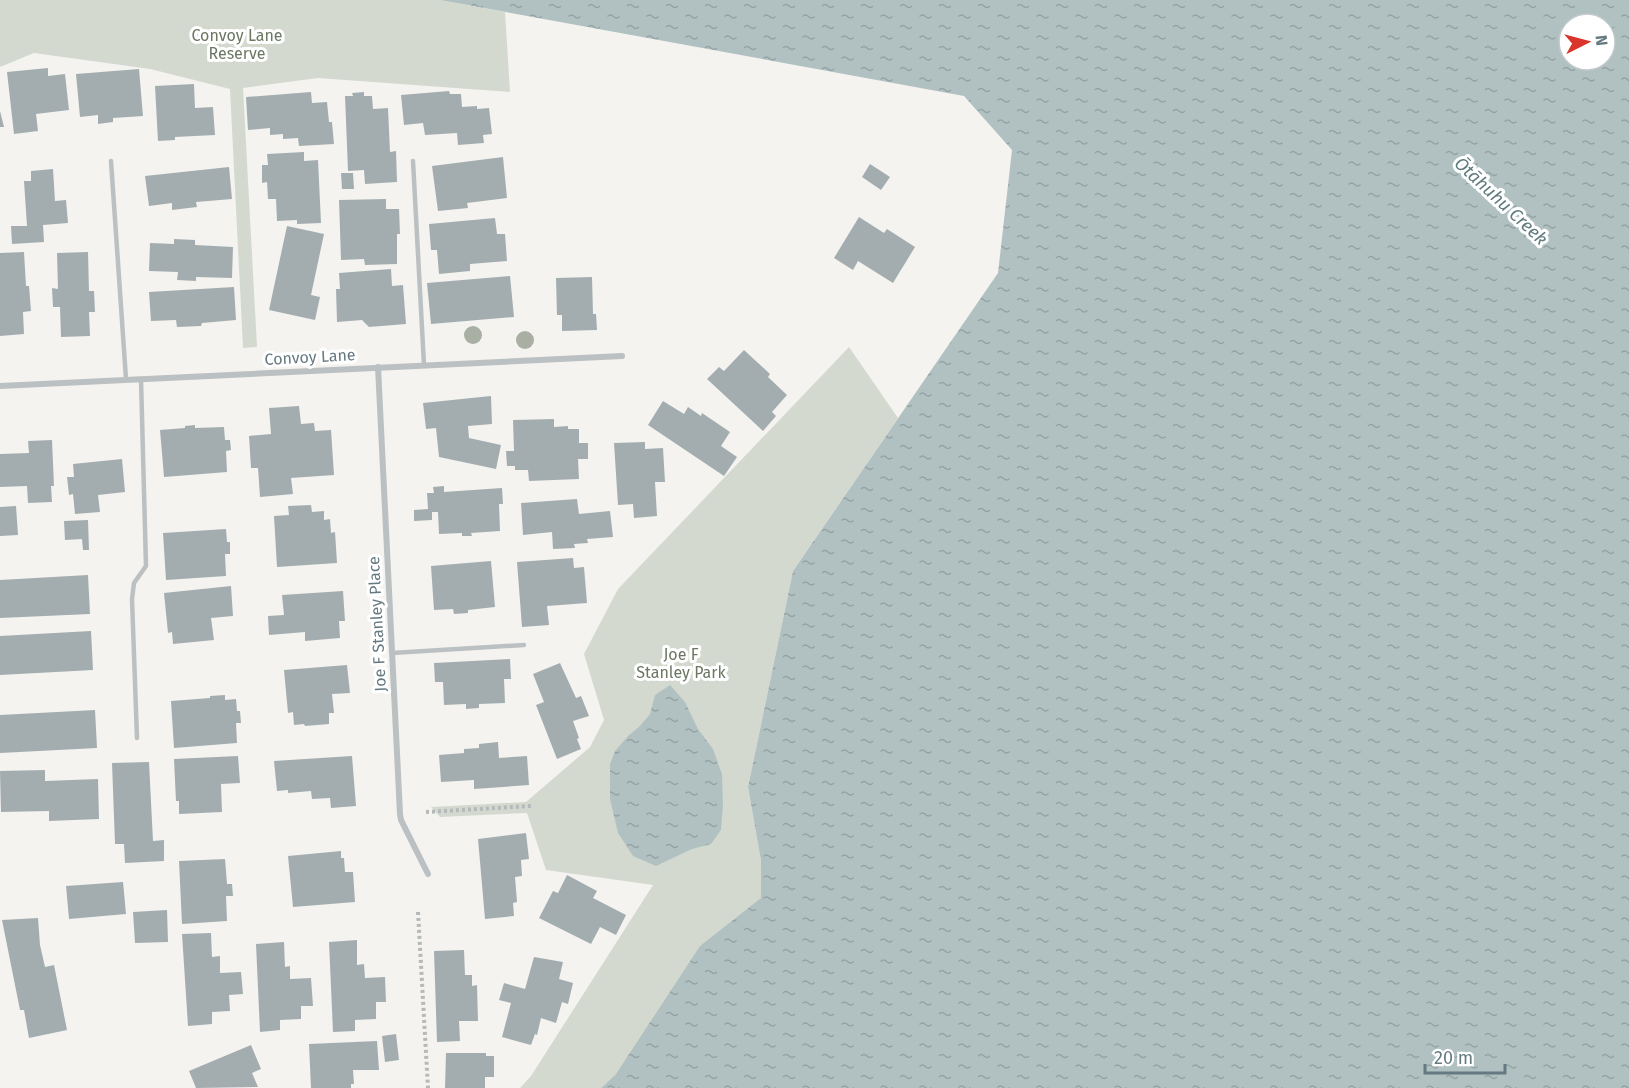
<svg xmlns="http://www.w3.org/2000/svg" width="1629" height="1088" viewBox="0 0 1629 1088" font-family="'Fira Sans',sans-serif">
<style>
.green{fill:#d4d9d0}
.water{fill:url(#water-ripples);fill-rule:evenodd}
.building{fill:#a3adb0}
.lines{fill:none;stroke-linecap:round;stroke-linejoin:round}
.path{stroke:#b5b9ba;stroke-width:4;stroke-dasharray:3 3;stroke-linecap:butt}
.service{stroke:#bbc0c2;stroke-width:4.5}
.minor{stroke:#bbc0c2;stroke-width:6}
.tree{fill:#a9afa2}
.labels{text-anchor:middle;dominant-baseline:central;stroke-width:6;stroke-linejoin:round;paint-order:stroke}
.park-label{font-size:16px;fill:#6b7763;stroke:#fff}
.street-label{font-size:16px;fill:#657980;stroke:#fff}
.water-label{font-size:18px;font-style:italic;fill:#607b7d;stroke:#fff}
</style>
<defs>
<pattern id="water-ripples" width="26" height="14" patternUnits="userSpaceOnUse" patternTransform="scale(1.5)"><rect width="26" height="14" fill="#b1c1c2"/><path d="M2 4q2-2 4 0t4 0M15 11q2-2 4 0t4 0" fill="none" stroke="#94a2a3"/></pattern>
</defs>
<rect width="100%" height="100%" fill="#f4f3f0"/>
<g class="green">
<path d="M0 0H440L505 12 510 92 318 78 243 88 257 347 243 348 230 89 150 69 34 53 0 67Z"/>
<path d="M849 347 898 418 793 571 748 787 761 861V898L616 1074 601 1088H520L531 1076 653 885 546 870 527 813 440 817 431 807 526 802 590 747 604 720 584 654 618 589Z"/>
</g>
<g class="water">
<path d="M440 0H1629V1088H601L616 1074 700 946 761 898V861L748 787 793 571 998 273 1012 150 964 96ZM1569 24H1605V60H1569Z"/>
<path d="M670 685 685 702 698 729 713 749 722 774 723 805 721 830 711 844 692 849 656 866 633 856 618 833 610 799V764L615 751 629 735 639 727 650 714 655 695Z"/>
</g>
<g class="building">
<path d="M48 68V76L65 74 69 110 36 114 38 131 14 134 7 72Z"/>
<path d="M139 69 143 116 113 118V122L98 124V115L80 117 76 74Z"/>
<path d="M194 84 195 108 213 107 215 135 175 137V140L158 141 155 86Z"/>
<path d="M449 91 450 94H461L462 107 477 106V109L489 108 492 134 483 135 484 143 458 145 457 133 425 135 423 123 404 125 401 95Z"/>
<path d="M311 92 312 103 327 102 329 122H332L334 144 299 146 298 138 283 139V134L270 135V128L248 130 246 97Z"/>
<path d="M364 92V96H372L373 109 388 108 390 152 396 151 397 182 365 184 364 170 348 171 345 96H353L352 93Z"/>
<path d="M0 111 4 127H0Z"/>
<path d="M304 152V161L318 160 321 223 297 224V220L277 221 276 199H268L267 182 262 183V165H268L267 154Z"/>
<path d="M503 157 507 198 467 203 468 208 438 211 432 166Z"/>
<path d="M870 164 890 177 881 190 862 177Z"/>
<path d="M229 167 232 199 196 202 197 207 172 210V203L149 206 145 176Z"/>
<path d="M53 169 55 201 66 200 68 223 43 225 44 242 12 244 11 226H27L24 181H31V171Z"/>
<path d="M341 173H353L354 189H342Z"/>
<path d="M386 199V209H399L400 234H397V264L365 265 364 259 341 260 339 200Z"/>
<path d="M859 217 884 233 887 229 915 247 893 283 858 261 853 270 834 258Z"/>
<path d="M495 218 497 234H505L507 261 470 264V271L439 274 437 250H431L429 224Z"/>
<path d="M287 226 324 234 311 295 320 297 315 320 269 310Z"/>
<path d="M174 239 195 240V245L233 247 232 278 196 277V281L177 280 178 272 149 271 150 243 174 244Z"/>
<path d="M24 252 26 286H29L31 311 23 312 24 334 0 336V253Z"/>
<path d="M88 252 89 291H94L95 312H89L90 336 61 337 60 307H53L52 288 58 289 57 253Z"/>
<path d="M391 269 392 286 403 285 406 324 369 327 362 320 337 322 336 289H340L339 273Z"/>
<path d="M510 276 514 317 431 324 427 283Z"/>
<path d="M592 277 593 314H596L597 330 562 331V315H557L556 278Z"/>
<path d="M234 287 236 320 202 323 201 326 177 327 176 320 151 321 149 292Z"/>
<path d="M744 350 770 374 768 377 787 395 772 412 776 416 763 431 707 379 719 367 724 371Z"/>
<path d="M491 396 492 424 468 426 469 438 501 445 496 469 439 457 436 428 426 429 423 403Z"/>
<path d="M663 401 684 414 688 407 701 416 702 413 730 432 721 446 737 457 724 476 648 425Z"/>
<path d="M299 406 301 424 314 423 315 431 331 430 334 475 291 478 293 494 260 497 258 468H251L249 436 271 434 269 408Z"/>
<path d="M554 419V427L568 426V429H579V443H588V459H578L579 479 529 481 528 470H515V466H507L506 451H514L513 420Z"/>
<path d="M195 425V428L224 427 225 440H230L231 450 226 451 227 472 164 477 160 430 185 428V426Z"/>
<path d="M52 440 54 486H51L52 502 28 503 27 486 0 487V454L29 453 28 441Z"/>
<path d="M645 442V449L663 448 665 482H655L657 516 634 518 633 504 618 505 614 443Z"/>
<path d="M122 459 125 492 98 495 100 512 75 514 73 494 69 495 67 477H74L73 464Z"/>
<path d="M444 486V492L502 488 503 504H499L500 531 471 533 472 536H462V533L439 534 438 512H432V520L414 521V510L428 509 427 493H434L433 487Z"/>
<path d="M577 499 579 514 610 511 613 537 587 539 588 543 574 544 575 548 553 549 552 532 523 535 521 503Z"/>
<path d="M311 505 312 512 324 511V520L330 519 331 533 335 532 337 563 277 567 274 516 289 515 288 506Z"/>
<path d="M16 506 18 535 0 536V507Z"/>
<path d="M88 520 89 550H83L82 539 65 540 64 521Z"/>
<path d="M226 529 227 542H230V554H225L226 576 166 580 163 533Z"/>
<path d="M573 558 574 568 584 567 587 603 547 606 549 625 522 627 517 562Z"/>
<path d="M491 561 495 607 468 610V613L454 614 453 609 434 610 431 566Z"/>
<path d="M88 575 90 614 0 618V580Z"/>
<path d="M231 586 233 616 211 618 214 640 173 644 172 632 168 633 164 593Z"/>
<path d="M343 591 345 621H339L340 638 305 641V632L269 635 268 616 284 615 282 595Z"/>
<path d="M91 631 93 670 0 675V636Z"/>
<path d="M510 659 511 679H504L505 703 479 704V708L466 709V704L444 705 443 682H435L434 663Z"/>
<path d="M560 663 576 698 581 696 589 716 573 721 579 738 577 739 581 749 557 759 536 705 544 702 533 674Z"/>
<path d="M347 665 350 693 332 694 334 713H329V724L305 726 304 724 294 725 293 712 288 713 284 670Z"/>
<path d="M225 695V700L236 699 237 711H240L241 723H236L237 743 174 748 171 701 210 698V696Z"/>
<path d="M95 710 97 748 0 753V715Z"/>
<path d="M498 742 499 758 527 756 529 785 474 789V780L441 782 439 755 464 753V749L479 748V744Z"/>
<path d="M238 756 240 783 221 784 222 812 179 814V801H176L174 759Z"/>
<path d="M352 756 356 806 331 808 330 798 312 799 311 791 288 793V790L277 791 274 761Z"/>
<path d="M149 762 153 841 164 840V861L125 863 124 844H115L112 763Z"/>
<path d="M45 770V781L98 779 99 819 49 821V811L1 812 0 771Z"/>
<path d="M526 833 529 859 521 860 522 876 515 877 517 902 513 903 514 916 485 919 478 839Z"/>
<path d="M341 851V858H344L345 872H353L355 902 293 907 288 856Z"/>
<path d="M225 859 227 884H232L233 896H226L227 921 182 924 179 861Z"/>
<path d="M567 875 597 891 593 898 626 915 616 935 600 927 591 944 539 918 553 891 558 893Z"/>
<path d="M123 882 126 914 69 919 66 886Z"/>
<path d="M167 910 168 942 135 943 133 912Z"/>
<path d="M38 918 40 945 45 967 54 965 67 1030 29 1038 24 1010H20L2 920Z"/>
<path d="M211 933 212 957 220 956V973L241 972 243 994 229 995 230 1011 212 1012V1024L188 1026 182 934Z"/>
<path d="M357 940V965L364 964 365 978 385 977 386 1002H376V1019L355 1020V1031L333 1032 329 942Z"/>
<path d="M284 942 285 967 290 966V979L311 978 313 1006H301V1019L280 1020V1030L260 1032 256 944Z"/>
<path d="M464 950 465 975H472V986L477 985 478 1021H459L460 1041 437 1042 434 951Z"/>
<path d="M534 957 563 962 559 979 573 983 568 1004 562 1002 556 1023 541 1018 537 1035 535 1034 531 1045 502 1037 511 1003 499 1000 504 983 525 989Z"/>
<path d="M396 1034 399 1060 385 1062 382 1036Z"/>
<path d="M377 1041 379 1070H353L354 1084H351V1088H311L309 1044Z"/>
<path d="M251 1045 261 1069 252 1073 258 1087 196 1088 189 1071Z"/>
<path d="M446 1053H486V1056H494V1077H485V1088H445Z"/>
</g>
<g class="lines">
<g class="path">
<path d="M426 812 531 806"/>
<path d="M418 912 428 1088"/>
</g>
<g class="service">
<path d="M111 161 126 379"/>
<path d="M413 161 424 365"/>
<path d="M392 653 524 645"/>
<path d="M137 738 132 599 134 583 146 566 141 379"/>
</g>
<g class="minor">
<path d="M378 367 400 814 401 820 428 874"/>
<path d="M0 386 622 356"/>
</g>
</g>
<g class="tree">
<circle cx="473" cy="335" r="9"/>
<circle cx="525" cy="340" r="9"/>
</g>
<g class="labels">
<g class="park-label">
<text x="237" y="35">Convoy Lane<tspan x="237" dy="18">Reserve</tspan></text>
<text x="681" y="654">Joe F<tspan x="681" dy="18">Stanley Park</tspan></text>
</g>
<g class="street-label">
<text transform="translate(310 357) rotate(-3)">Convoy Lane</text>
<text transform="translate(377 624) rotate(-93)">Joe F Stanley Place</text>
</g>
<g class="water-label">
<text transform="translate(1501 201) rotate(43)">Ōtāhuhu Creek</text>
</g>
</g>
<g transform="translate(1587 42) rotate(84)"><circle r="28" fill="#ffffff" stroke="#c1c9cc" stroke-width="1.5"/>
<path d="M0-4.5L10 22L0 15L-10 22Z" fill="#d9352c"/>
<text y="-9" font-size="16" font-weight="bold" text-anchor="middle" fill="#657980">N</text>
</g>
<path d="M1425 1064v9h80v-9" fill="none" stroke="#657980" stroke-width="3"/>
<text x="1434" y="1064" font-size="18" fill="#657980" stroke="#ffffff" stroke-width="4.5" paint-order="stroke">20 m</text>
</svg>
